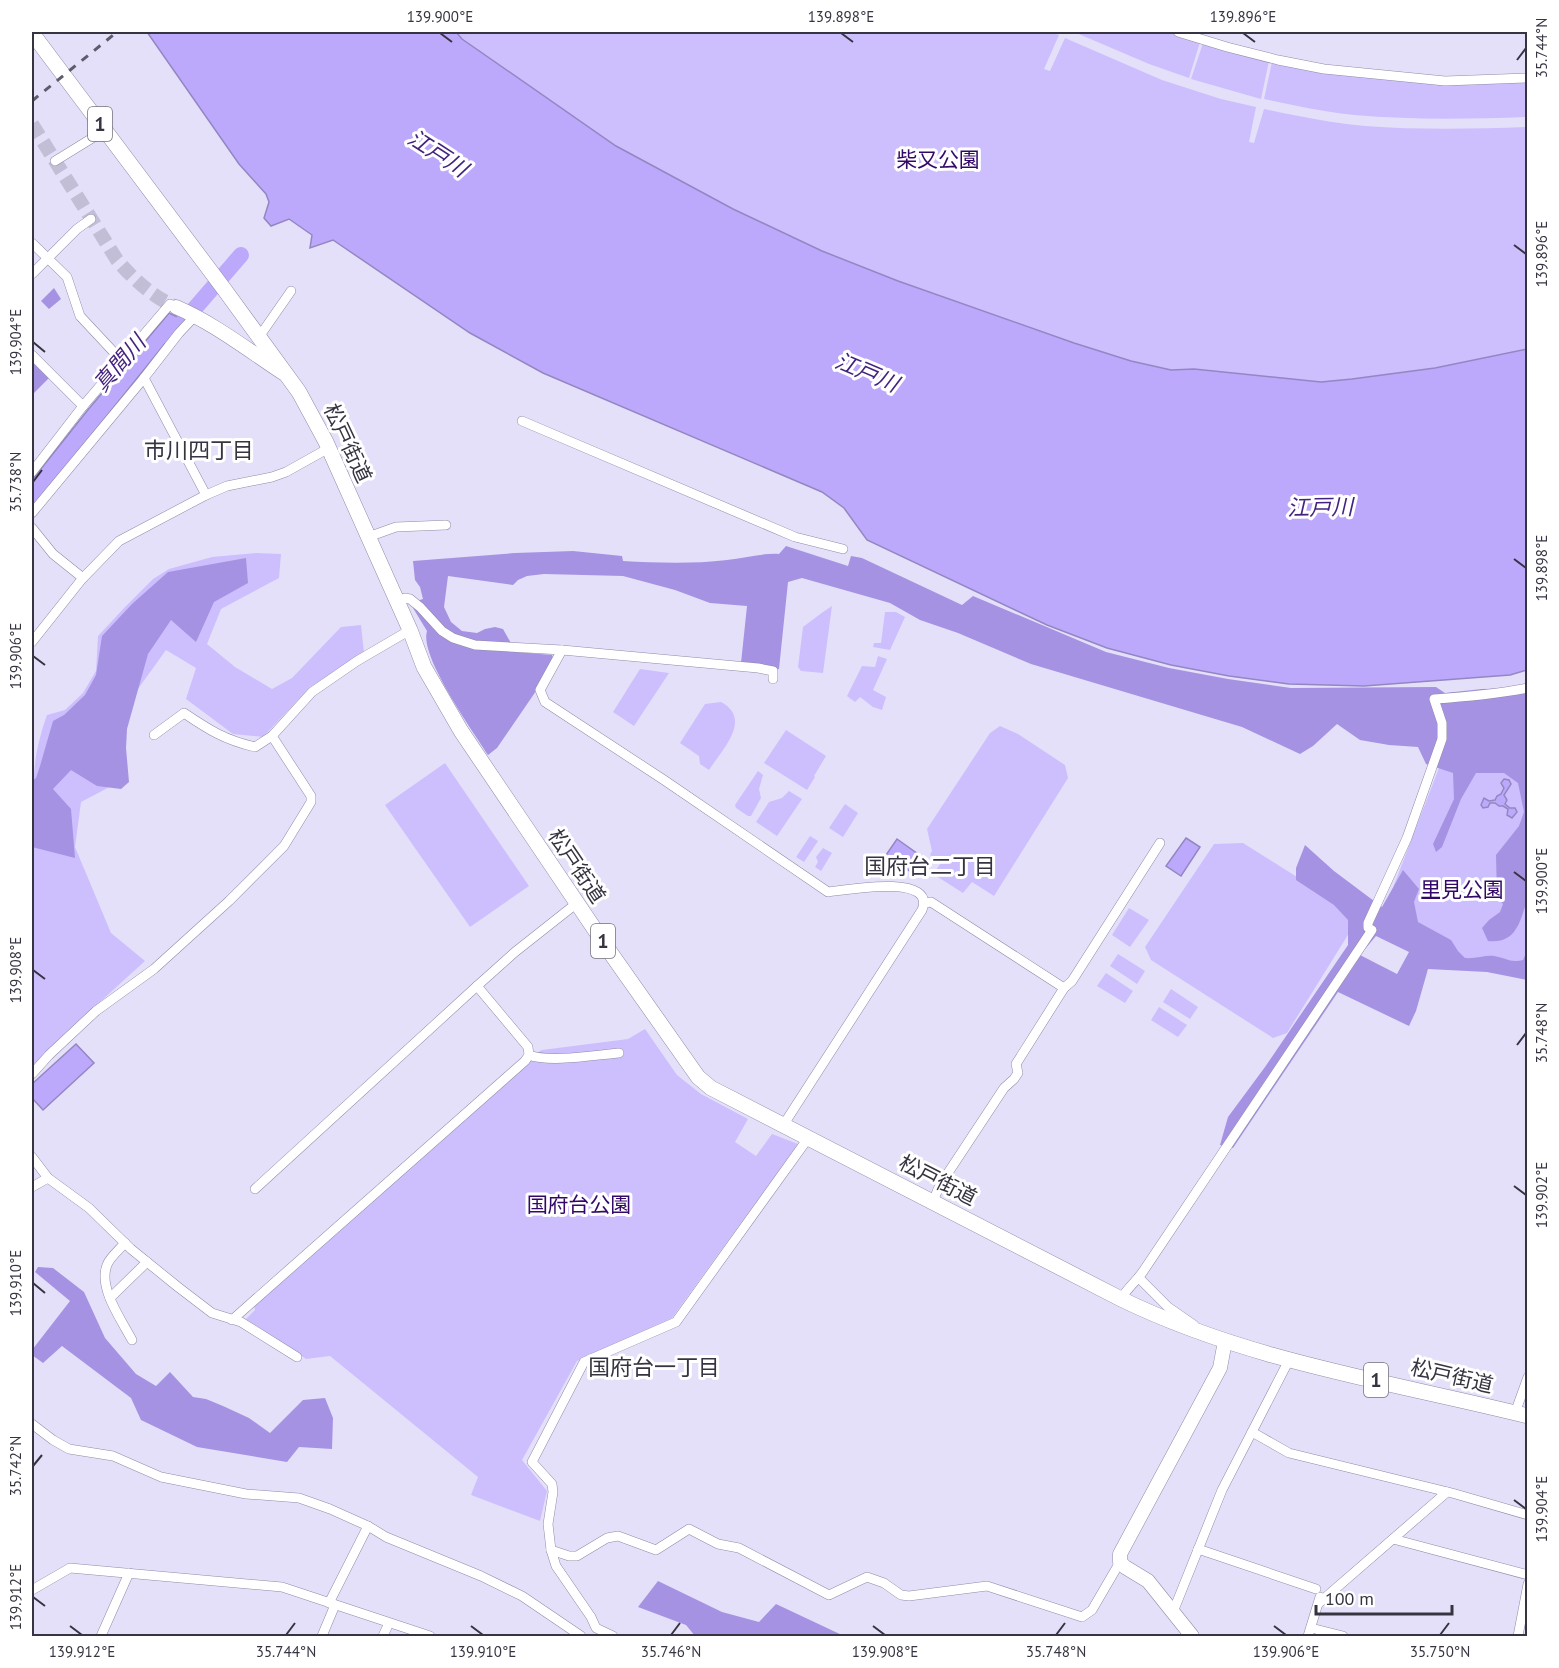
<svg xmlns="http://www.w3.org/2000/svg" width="1559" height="1668" viewBox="0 0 1559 1668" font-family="'PT Sans','Noto Sans JP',sans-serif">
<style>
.green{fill:#cdbffd}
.forest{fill:#a592e2;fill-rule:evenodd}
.water{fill:#bca9fb;stroke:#9486c3;stroke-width:1.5}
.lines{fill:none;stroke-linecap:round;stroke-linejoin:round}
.river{stroke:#bca9fb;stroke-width:16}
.secondary-tunnel{stroke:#c2bed5;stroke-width:14;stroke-dasharray:14 7;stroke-linecap:butt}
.street-casing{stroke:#908aa7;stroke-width:10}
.secondary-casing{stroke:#908aa7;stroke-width:15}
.primary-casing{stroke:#908aa7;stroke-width:16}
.street{stroke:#fff;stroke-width:9}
.secondary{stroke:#fff;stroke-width:14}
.primary{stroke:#fff;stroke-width:15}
.rail{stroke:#5e5b6b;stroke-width:3;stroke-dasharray:8 8;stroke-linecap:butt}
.ticks{fill:none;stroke:#373441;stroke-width:2}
.labels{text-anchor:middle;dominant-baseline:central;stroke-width:6;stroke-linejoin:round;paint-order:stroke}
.shield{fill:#fff;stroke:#73717a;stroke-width:1.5}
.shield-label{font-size:20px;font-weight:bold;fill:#373441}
.park-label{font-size:21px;fill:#330869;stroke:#fff}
.street-label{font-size:21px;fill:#373441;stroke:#fff}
.water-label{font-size:22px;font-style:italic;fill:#44227f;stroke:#fff}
.neighbourhood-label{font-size:22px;fill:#373441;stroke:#fff}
.neatline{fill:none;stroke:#373441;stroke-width:2}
.ticks-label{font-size:15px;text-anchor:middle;fill:#373441}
</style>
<rect width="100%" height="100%" fill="#e5e0fa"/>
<g class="green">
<path d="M456 32H1051L1059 35 1044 69 1050 71 1065 38 1162 80 1221 99 1256 107 1249 142 1254 143 1264 109C1297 116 1331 123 1365 126 1419 130 1473 129 1527 127V349L1435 368 1352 379 1321 382 1194 369 1171 370 1131 361 1074 343 898 281 822 251 733 209 616 146 462 39Z"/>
<path d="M1074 32H1171L1200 42 1189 78 1149 64Z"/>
<path d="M1203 43 1269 61 1261 99 1191 79Z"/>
<path d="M1272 62 1326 72 1527 81V117C1469 119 1412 120 1354 115 1323 112 1293 105 1264 99Z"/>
<path d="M256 553 281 554 279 578 221 609 207 644 235 667 272 689 292 678 341 627 361 625 364 653 310 687 263 737 233 734 186 699 196 668 166 650 135 693 116 746 119 782 81 802 75 847 111 933 145 961 59 1039 32 1069V778L34 776C35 754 40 735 47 715L65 710 83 693 96 671 98 636 125 607 153 579 169 569 212 557Z"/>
<path d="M832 606 823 673 801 671 798 667 803 627 823 612Z"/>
<path d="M885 612H896L905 617 890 650 873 647 874 643H881Z"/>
<path d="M878 656 887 659 873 690 886 697 882 710 873 707 860 697 855 702 847 696 862 666 875 667Z"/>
<path d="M640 669 669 673 634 726 613 712Z"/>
<path d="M1527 698V973L1489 969 1381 925 1394 885 1452 734Z"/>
<path d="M721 702C753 719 722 750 709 770L700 764 699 756 680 743 705 704Z"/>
<path d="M1000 726 1018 734 1065 765 1068 778 994 896 972 882 963 893 933 874 941 863 930 855 932 851 927 829 990 733Z"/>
<path d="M786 730 826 756 814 776 815 777 807 790 764 763Z"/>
<path d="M445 763 529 886 470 927 385 805Z"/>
<path d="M758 771 763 775 759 789 761 798 751 816H748L736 808 735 805Z"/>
<path d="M789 791 802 799 777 836 756 822 769 802 782 798Z"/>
<path d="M845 804 858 813 843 837 829 828Z"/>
<path d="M810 836 818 841 804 862 796 857Z"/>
<path d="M1243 843 1345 907 1351 930 1287 1033 1273 1038 1151 960 1145 947 1214 844Z"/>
<path d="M823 848 832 853 821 871 815 867 818 862 816 857Z"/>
<path d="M1129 908 1149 920 1130 947 1112 935Z"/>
<path d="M1118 954 1145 971 1137 984 1110 966Z"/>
<path d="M1106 973 1133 991 1125 1003 1097 986Z"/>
<path d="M1171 989 1198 1007 1190 1019 1163 1002Z"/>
<path d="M1159 1007 1187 1025 1178 1037 1151 1020Z"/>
<path d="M645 1029 677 1075 701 1094 748 1119 735 1142 756 1156 772 1134 798 1144 672 1318 577 1361 522 1460 547 1491 540 1521 471 1495 478 1477 330 1356 306 1359 246 1319 255 1310 254 1305 529 1057 542 1050 628 1039Z"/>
</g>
<g class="forest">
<path d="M54 288 61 299 49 309 41 301Z"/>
<path d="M32 360 49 378 32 395Z"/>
<path d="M786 546 848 566 851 556 862 558 962 605 973 596 1106 652 1169 668 1228 679 1291 688 1436 687 1445 693 1482 689 1527 688V900C1520 922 1516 944 1488 941L1482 928 1489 920 1500 912 1503 904 1497 897 1496 855 1519 826 1524 812 1518 783 1504 773H1476L1461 799 1442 847 1436 852 1433 844 1454 799 1453 773 1426 764 1418 747 1389 745 1360 740 1337 724 1313 746 1300 754 1242 727 1031 664 958 633 920 620 890 603 802 578 788 582 779 669 741 663 747 606 710 603 675 590 623 576 544 574 527 576 518 580 513 585 448 576 444 607 451 622 462 631 477 633 485 629 495 627 503 629 516 652 552 655 554 660 534 694 497 748 488 755C473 731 419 656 427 631L410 603 423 599 420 587 415 580 413 561 515 553 573 551 622 556 623 561C658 563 693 564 727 560 745 558 761 553 779 554Z"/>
<path d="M246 558 248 583 214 602 196 642 171 620 148 654 127 729 126 748 129 782 121 789 97 786 71 770 53 789 71 809 75 858 32 847V781L36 778 40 766 53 721 64 715 85 695 96 675 102 636 132 604 168 572Z"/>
<path d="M1305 845 1334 871 1382 907 1403 870 1419 889 1414 902 1418 922 1451 940 1458 951 1465 958C1475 959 1486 955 1494 956 1507 958 1509 963 1523 960L1527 951V980L1487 972 1428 969 1416 1011 1409 1026 1338 992 1233 1148 1220 1145 1228 1117 1265 1067 1348 945V920L1334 905 1296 880V868ZM1376 936 1409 952 1397 974 1360 955Z"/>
<path d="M38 1267 53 1268 84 1292 105 1338 136 1374 156 1386 170 1372 193 1397 206 1399 223 1406 249 1418 270 1433 303 1400 325 1398 333 1418 332 1449 299 1447 287 1462 197 1447 141 1420 131 1398 62 1346 43 1363 32 1355V1350L70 1301 35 1272Z"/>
<path d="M658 1581 722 1612 759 1622 776 1604 844 1636H695L686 1625 638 1607Z"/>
</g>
<g class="water">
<path d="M147 32H456L462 39 616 146 733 209 822 251 898 281 1074 343 1131 361 1171 370 1194 369 1321 382 1352 379 1435 368 1527 349V670L1510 675 1364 686 1289 684 1229 676 1171 665 1107 648 1047 625 867 540 844 508 822 492 543 373 470 333 333 240 310 248 312 235 289 219 271 226 264 218 269 202 266 194 239 164Z"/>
<path d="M169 313 184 320 32 509V480L87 411Z"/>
<path d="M1504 779 1509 780 1511 784 1504 795 1507 800 1505 804 1510 808H1515L1517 812 1512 818 1507 815 1508 809 1503 806H1499L1495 803H1490L1488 807 1483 808 1481 805 1484 798 1489 801 1495 800 1497 796 1501 794 1504 788 1501 783Z"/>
<path d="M1186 838 1200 847 1181 876 1166 866Z"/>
<path d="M897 839 925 859 914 874 886 855Z"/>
<path d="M76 1044 94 1063 43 1110 32 1098V1084Z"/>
</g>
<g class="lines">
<path class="river" d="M170 337 241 255"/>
<path class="secondary-tunnel" d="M32 124 117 260C133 279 153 297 176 307"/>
<defs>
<g id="street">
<path d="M1178 32 1227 47 1278 60 1324 69 1445 81 1528 78"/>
<path d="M55 161 94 137 103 128"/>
<path d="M32 243 67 277 80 316 122 361"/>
<path d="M32 274 77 229 91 219"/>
<path d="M259 337 291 291"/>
<path d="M32 355 83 406"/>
<path d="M144 378 206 495"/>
<path d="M522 421 795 537 843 549"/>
<path d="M32 472 83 406 170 304"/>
<path d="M32 513 144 378 179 333 195 316"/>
<path d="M32 528 53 554 83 578"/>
<path d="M368 537 396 527 446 525"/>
<path d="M397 601 405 598 410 599 420 607 442 631 453 638 475 645 562 650 758 668 773 671V679"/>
<path d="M32 642 82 579 119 541 206 495 227 486 272 477 286 472 329 448"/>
<path d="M562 650 540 690 545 702 664 780 828 892C844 890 937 873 922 910L784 1124"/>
<path d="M154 735 184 713C209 730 225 740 255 747L272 736 312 692 357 661 410 630"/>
<path d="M924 903 931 902 1064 988 1016 1064 1018 1073 1014 1079 1004 1088 940 1185 933 1201"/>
<path d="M1064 988 1072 981 1160 843"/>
<path d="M529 1055C550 1063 595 1055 619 1053"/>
<path d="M32 1074 49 1055 96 1011 154 969 229 901 284 846 311 802V796L272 736"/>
<path d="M32 1157 48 1178 89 1208 131 1249 178 1287 212 1313 241 1322 297 1357"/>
<path d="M32 1187 48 1178"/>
<path d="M255 1189 477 986"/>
<path d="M125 1243C119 1250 110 1257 107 1265 98 1288 121 1319 132 1340"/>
<path d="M1139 1278 1168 1307 1194 1325"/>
<path d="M110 1298 147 1262"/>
<path d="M1121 1299C1127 1288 1137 1281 1144 1270L1372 930 1368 928V923L1407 838 1442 739V723L1434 699C1466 697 1497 694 1528 688"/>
<path d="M232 1320 525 1061 529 1055 528 1047 477 986 515 952 577 903"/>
<path d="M1515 1413 1528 1377"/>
<path d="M32 1424 53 1440 69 1449 113 1456 161 1477 246 1494 299 1498 330 1509 368 1526 386 1537 481 1576 522 1596 581 1636"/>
<path d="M1252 1432 1289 1453 1452 1493 1528 1515"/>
<path d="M1393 1539 1528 1575"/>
<path d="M1198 1549 1316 1589"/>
<path d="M551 1550 569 1556H577L607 1538 618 1536 656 1550 689 1529 718 1544 739 1548 829 1595 867 1577 884 1583 901 1595 909 1596 987 1586 1082 1617 1092 1610 1120 1562"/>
<path d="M32 1590 70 1568 282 1587 430 1636"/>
<path d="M329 1603 368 1526"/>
<path d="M1319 1603 1447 1492"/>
<path d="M1173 1612 1222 1490 1289 1360"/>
<path d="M1311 1628 1343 1636"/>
<path d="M101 1636 129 1573"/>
<path d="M322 1636 335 1605"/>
<path d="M383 1636 389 1623"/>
<path d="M613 1636 596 1628 591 1617 556 1566 551 1550 548 1524 553 1492 552 1484 532 1462 584 1362 676 1322 809 1137"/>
<path d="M1308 1636 1320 1597"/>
<path d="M1518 1636 1528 1584"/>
</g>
<g id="secondary">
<path d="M176 307C215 324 248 350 283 373"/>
<path d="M1192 1636 1148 1581 1125 1567 1120 1562V1554L1220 1368 1225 1341"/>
</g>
<path id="primary" d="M32 33 224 289 299 392 326 442 410 630 424 667 461 731 612 955 698 1077 711 1088 1121 1299C1248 1361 1391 1382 1528 1416"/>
</defs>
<use href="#street" class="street-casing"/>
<use href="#secondary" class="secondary-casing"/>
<use href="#primary" class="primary-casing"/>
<use href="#street" class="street"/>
<use href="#secondary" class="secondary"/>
<use href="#primary" class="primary"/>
<path class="rail" d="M32 101 117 32"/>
</g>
<path class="ticks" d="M440 33 452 42M841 33 853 42M1243 33 1255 42M1517 60 1526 48M1514 245 1526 254M33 342 45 352M33 482 42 470M1514 559 1526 568M33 656 45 665M1514 872 1526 881M33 970 45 979M1517 1045 1526 1033M1514 1186 1526 1195M33 1283 45 1293M33 1466 42 1455M1514 1500 1526 1509M33 1597 45 1606M70 1626 82 1635M471 1626 483 1635M873 1626 885 1635M1274 1626 1286 1635M286 1635 295 1623M671 1635 680 1623M1056 1635 1065 1623M1440 1635 1449 1623"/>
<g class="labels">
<g class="shield">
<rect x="88" y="107" width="24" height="34" rx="4.5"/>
<rect x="591" y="924" width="24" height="34" rx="4.5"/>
<rect x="1364" y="1363" width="24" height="34" rx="4.5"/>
</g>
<g class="shield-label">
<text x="100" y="124">1</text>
<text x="603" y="941">1</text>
<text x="1376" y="1380">1</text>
</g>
<g class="park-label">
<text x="938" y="159">柴又公園</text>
<text x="1462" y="889">里見公園</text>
<text x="579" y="1204">国府台公園</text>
</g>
<g class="street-label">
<text transform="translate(348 443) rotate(65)">松戸街道</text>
<text transform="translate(577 866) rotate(56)">松戸街道</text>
<text transform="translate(938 1180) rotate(27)">松戸街道</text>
<text transform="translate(1452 1376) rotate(13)">松戸街道</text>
</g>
<g class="water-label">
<text transform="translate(438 153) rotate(33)">江戸川</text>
<text transform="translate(119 363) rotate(-49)">真間川</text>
<text transform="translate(867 372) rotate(23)">江戸川</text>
<text transform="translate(1320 507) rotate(-1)">江戸川</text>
</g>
<g class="neighbourhood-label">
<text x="199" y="450">市川四丁目</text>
<text x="930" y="866">国府台二丁目</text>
<text x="654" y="1367">国府台一丁目</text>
</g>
</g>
<rect width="1559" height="1668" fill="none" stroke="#ffffff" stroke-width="66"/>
<path d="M1316 1605v9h136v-9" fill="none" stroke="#373441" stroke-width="3"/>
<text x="1325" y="1605" font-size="18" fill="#373441" stroke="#ffffff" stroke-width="4.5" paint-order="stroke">100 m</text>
<rect x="33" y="33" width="1493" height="1602" class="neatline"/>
<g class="ticks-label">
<text x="440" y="22">139.900°E</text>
<text x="841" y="22">139.898°E</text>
<text x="1243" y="22">139.896°E</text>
<text transform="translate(1542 48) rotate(-90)" y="5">35.744°N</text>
<text transform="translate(1542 254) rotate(-90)" y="5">139.896°E</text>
<text transform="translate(16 342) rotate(-90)" y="5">139.904°E</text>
<text transform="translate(16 482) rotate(-90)" y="5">35.738°N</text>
<text transform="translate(1542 568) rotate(-90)" y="5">139.898°E</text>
<text transform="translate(16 656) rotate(-90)" y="5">139.906°E</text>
<text transform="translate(1542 881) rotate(-90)" y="5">139.900°E</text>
<text transform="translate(16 970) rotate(-90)" y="5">139.908°E</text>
<text transform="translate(1542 1033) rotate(-90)" y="5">35.748°N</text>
<text transform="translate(1542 1195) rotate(-90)" y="5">139.902°E</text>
<text transform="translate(16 1283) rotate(-90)" y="5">139.910°E</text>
<text transform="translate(16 1466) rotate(-90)" y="5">35.742°N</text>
<text transform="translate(1542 1509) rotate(-90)" y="5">139.904°E</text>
<text transform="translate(16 1597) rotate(-90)" y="5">139.912°E</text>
<text x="82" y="1657">139.912°E</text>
<text x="286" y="1657">35.744°N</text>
<text x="483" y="1657">139.910°E</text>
<text x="671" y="1657">35.746°N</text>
<text x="885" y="1657">139.908°E</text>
<text x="1056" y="1657">35.748°N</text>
<text x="1286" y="1657">139.906°E</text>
<text x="1440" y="1657">35.750°N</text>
</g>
</svg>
